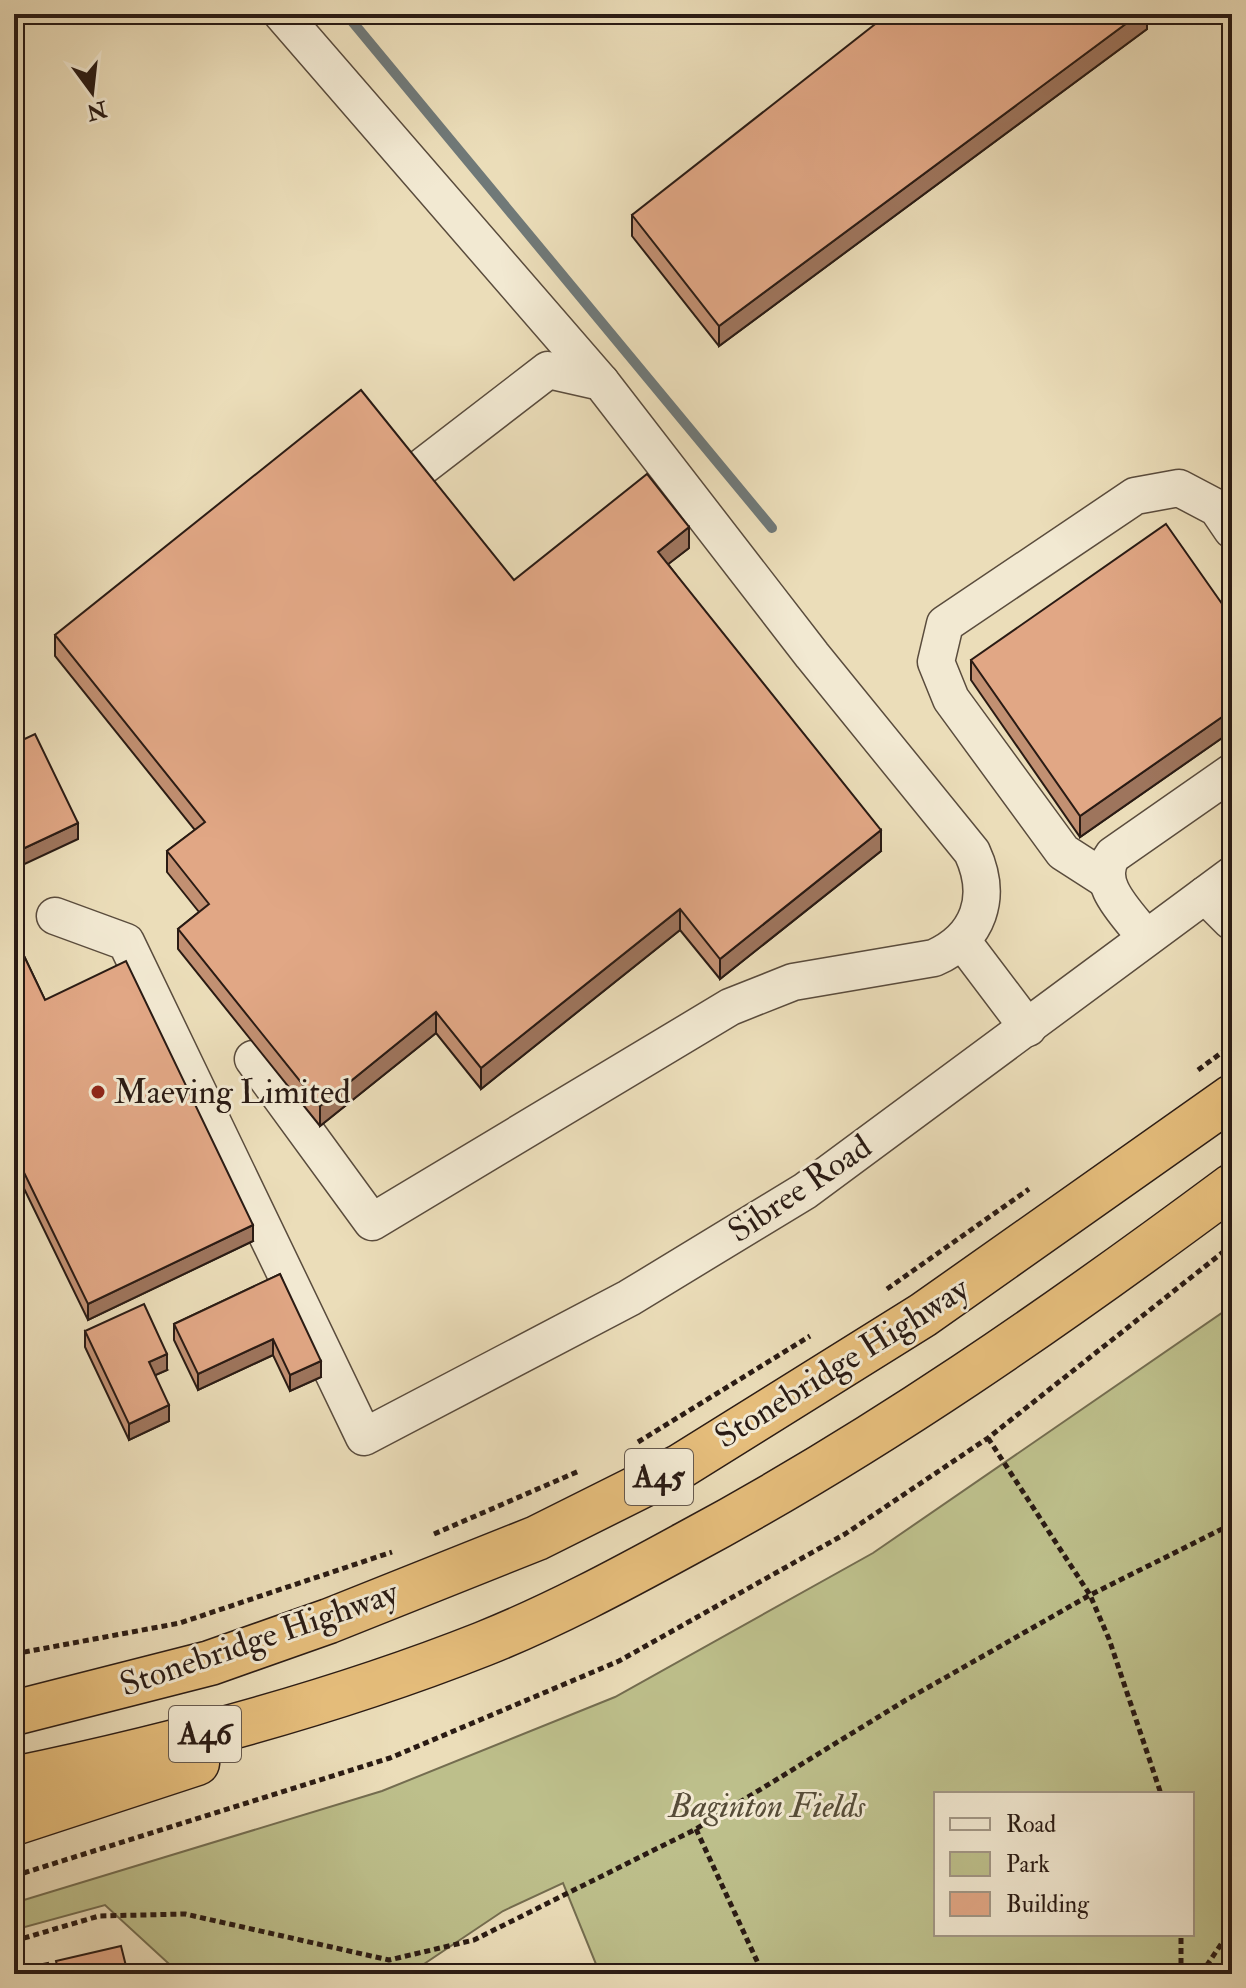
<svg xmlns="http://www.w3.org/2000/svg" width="1246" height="1988" viewBox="0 0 1246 1988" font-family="'IM FELL Double Pica',serif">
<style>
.green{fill:#bdbf8b;stroke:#746d50;stroke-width:2;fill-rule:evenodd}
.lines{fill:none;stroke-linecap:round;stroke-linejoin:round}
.stream{stroke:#707978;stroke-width:10}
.minor-casing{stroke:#5a4c3d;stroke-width:39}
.highway-casing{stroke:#2a1b14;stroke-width:47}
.path{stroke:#2a1b14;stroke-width:5;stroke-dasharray:6 4;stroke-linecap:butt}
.minor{stroke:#f2e9d2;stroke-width:36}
.highway{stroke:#e6be7c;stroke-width:44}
.wall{fill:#c29072;stroke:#2a1b14;stroke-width:2}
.shaded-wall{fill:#9e755d;stroke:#2a1b14;stroke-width:2}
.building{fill:#e1a785;stroke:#2a1b14;stroke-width:2}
.poi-dot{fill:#8f2418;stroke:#f2e9d2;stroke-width:3}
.labels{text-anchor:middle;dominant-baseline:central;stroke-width:6;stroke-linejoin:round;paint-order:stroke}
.shield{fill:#f2e9d2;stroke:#66594d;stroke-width:2}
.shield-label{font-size:32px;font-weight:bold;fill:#2a1b14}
.poi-label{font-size:34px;fill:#2a1b14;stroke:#f2e9d2;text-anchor:start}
.street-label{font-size:34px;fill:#2a1b14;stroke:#f2e9d2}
.park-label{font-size:34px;font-style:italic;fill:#564c38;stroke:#f2e9d2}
</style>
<rect width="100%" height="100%" fill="#ebddb9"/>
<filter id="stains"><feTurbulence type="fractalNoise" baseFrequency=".0025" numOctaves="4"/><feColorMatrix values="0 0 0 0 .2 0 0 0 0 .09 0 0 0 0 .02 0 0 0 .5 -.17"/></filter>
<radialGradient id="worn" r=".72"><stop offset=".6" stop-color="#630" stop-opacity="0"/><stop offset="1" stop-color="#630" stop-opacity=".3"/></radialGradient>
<path class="green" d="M1232 1306V1974H600L563 1883 503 1911 409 1974H180L105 1905 14 1930V1903L382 1791 615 1697 873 1553ZM936 1794H1192V1934H936Z"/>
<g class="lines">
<path class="stream" d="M346 14 772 528"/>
<defs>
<g id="minor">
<path d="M282 14 601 382"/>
<path d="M1105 879 1063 852 951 699 936 662 945 624 1135 496 1179 488 1217 508 1232 530"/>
<path d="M1205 895 1231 921"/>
<path d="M55 916 126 942 364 1437 629 1298 805 1191 1232 875"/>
<path d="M1146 938C1129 915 1092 883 1113 855L1232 772"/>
<path d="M963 942 1028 1028"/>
<path d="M253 1059 372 1222 730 1007 793 982 934 958C979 938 993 897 972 852L812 655 601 382 548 370 413 474"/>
</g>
<g id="highway">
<path d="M14 1713 210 1663 329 1621 537 1538 681 1466 923 1315 1232 1097"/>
<path d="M14 1779C173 1746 331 1704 483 1644 553 1616 620 1580 686 1544 878 1441 1057 1316 1232 1186"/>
<path d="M14 1823 197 1763"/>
</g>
</defs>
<use href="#minor" class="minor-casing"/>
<use href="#highway" class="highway-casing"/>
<g class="path">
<path d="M1198 1070 1232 1045"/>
<path d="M887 1289 1029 1189"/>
<path d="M988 1438 1090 1595 1109 1639 1161 1794"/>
<path d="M638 1442 810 1336"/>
<path d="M434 1534 579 1471"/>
<path d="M14 1654 180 1623 392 1552"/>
<path d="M696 1829 763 1974"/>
<path d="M14 1876 390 1758 619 1661 845 1534 988 1438 1232 1245"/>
<path d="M14 1941 99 1916 185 1914 389 1960 474 1940 696 1829 906 1700 1090 1595 1232 1524"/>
<path d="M1181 1974V1934"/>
<path d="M1201 1974 1232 1928"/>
</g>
<use href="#minor" class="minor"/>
<use href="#highway" class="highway"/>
</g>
<g class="wall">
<path d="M1147 14V29L719 346 632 236V215Z"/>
<path d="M689 548 668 564 881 851 720 979 680 930 481 1089 436 1033 320 1126 178 949V929L199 912 167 872V851L195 830 55 656V635L514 580Z"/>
<path d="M1232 618V731L1080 837 971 680V660Z"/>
<path d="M14 935 45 1000 253 1241 88 1320 14 1168Z"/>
<path d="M280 1274 321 1377 290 1391 273 1355 198 1390 174 1340V1324Z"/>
<path d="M85 1331 167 1370 155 1375 169 1421 129 1440 85 1347Z"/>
</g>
<g class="shaded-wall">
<path d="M1139 14H1147V29L719 346V326Z"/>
<path d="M689 527V548L658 572V552Z"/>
<path d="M1232 710V731L1080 837V816Z"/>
<path d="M78 823V839L14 869V853Z"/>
<path d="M881 830V851L720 979V959Z"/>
<path d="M680 909V930L481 1089V1068Z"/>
<path d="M436 1012V1033L320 1126V1106Z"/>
<path d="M253 1225V1241L88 1320V1304Z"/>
<path d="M273 1339V1355L198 1390V1374Z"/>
<path d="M167 1354V1370L149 1378V1362Z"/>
<path d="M321 1361V1377L290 1391V1375Z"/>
<path d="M169 1405V1421L129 1440V1424Z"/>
</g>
<g class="building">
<path d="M888 14H1139L719 326 632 215Z"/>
<path d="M361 390 514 580 647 474 689 527 658 552 881 830 720 959 680 909 481 1068 436 1012 320 1106 178 929 209 904 167 851 205 822 55 635Z"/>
<path d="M1166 524 1232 618V710L1080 816 971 660Z"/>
<path d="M35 734 78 823 14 853V744Z"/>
<path d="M14 935 45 1000 126 961 253 1225 88 1304 14 1152Z"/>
<path d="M280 1274 321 1361 290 1375 273 1339 198 1374 174 1324Z"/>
<path d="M144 1304 167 1354 149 1362 169 1405 129 1424 85 1331Z"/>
<path d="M121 1946 128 1974H59L56 1961Z"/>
<path d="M48 1963 51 1974H14V1970Z"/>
</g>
<circle class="poi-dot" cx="98" cy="1092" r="8"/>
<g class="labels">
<g class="shield">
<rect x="625" y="1449" width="68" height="56" rx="6"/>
<rect x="169" y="1706" width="72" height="56" rx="6"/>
</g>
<g class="shield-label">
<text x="659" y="1477">A45</text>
<text x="205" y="1734">A46</text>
</g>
<g class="poi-label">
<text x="114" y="1092">Maeving Limited</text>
</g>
<g class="street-label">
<text transform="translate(800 1189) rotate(-34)">Sibree Road</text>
<text transform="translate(842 1363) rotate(-32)">Stonebridge Highway</text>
<text transform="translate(259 1639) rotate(-19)">Stonebridge Highway</text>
</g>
<g class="park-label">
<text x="767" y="1806">Baginton Fields</text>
</g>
</g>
<rect width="1246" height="1988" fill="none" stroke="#ebddb9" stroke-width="48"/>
<rect x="16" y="16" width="1214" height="1956" fill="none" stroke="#2a1b14" stroke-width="4"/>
<rect x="24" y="24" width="1198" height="1940" fill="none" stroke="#2a1b14" stroke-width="2"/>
<rect x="934" y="1792" width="260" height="144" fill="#f2e9d2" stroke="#a29786" stroke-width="2"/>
<rect x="950" y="1818" width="40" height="12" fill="#f2e9d2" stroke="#a29786" stroke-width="2"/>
<text x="1006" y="1832" font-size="24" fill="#2a1b14">Road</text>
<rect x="950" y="1852" width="40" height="24" fill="#bdbf8b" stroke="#a29786" stroke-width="2"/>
<text x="1006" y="1872" font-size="24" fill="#2a1b14">Park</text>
<rect x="950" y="1892" width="40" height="24" fill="#e1a785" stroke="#a29786" stroke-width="2"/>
<text x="1006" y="1912" font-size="24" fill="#2a1b14">Building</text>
<g transform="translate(92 92) rotate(165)" stroke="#f2e9d2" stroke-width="6" paint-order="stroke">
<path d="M0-6L14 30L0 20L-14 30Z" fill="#2a1b14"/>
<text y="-12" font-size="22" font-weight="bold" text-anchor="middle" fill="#2a1b14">N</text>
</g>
<rect width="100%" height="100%" filter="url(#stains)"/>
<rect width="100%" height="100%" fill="url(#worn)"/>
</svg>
